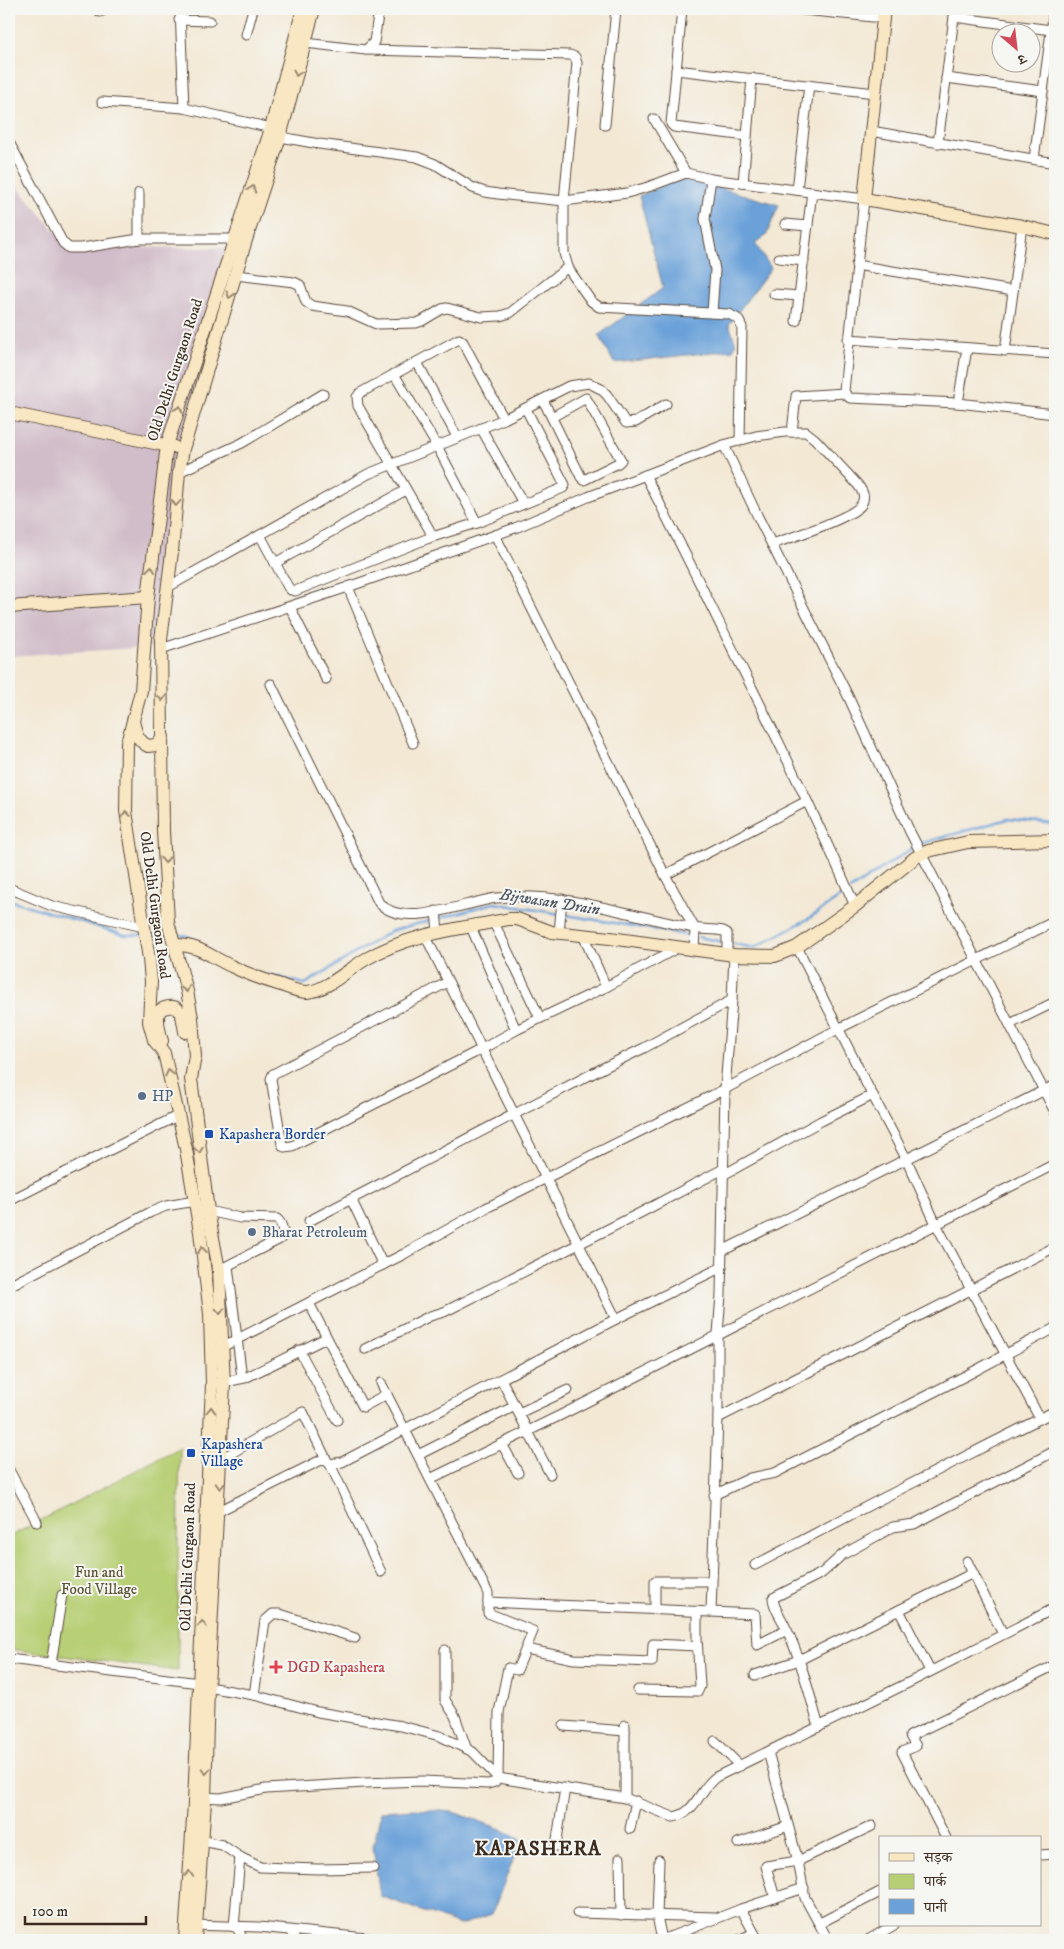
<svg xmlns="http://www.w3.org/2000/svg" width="1064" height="1949" viewBox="0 0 1064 1949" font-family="'IM FELL DW Pica','Noto Serif Devanagari',serif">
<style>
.industrial{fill:#d1bdc9}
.green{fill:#b7cf74;stroke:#797c49}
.water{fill:#6ba1d9;stroke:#53667c}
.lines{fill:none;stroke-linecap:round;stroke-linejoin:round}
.stream{stroke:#6ba1d9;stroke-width:2.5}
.street-casing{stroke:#574639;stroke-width:11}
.secondary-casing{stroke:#574639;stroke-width:14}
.street{stroke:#fff;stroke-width:9}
.secondary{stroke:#f9e7c3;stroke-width:12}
.oneway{stroke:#9a8870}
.service-dot{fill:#5c6f8a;stroke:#f6f6f2;stroke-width:2}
.transit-dot{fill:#1a4fb4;stroke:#f6f6f2;stroke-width:2}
.health-dot{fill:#e0444e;stroke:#f6f6f2;stroke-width:2}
.labels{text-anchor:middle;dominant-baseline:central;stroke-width:4;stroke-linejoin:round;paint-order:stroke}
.street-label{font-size:15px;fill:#3b2a1e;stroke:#f6f6f2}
.service-label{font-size:15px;fill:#4e5e75;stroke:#f6f6f2;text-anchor:start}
.transit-label{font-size:15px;fill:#164399;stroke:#f6f6f2;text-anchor:start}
.park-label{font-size:15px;fill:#5a5334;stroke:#f6f6f2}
.health-label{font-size:15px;fill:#be3a42;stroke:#f6f6f2;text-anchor:start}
.water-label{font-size:16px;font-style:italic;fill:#4c545f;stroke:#f6f6f2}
.district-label{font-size:20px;font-weight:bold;letter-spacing:1px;fill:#3b2a1e;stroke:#f6f6f2}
</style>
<rect width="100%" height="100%" fill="#f6f6f2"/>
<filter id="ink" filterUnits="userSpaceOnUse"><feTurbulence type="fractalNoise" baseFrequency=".02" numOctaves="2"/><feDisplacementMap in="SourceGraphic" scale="10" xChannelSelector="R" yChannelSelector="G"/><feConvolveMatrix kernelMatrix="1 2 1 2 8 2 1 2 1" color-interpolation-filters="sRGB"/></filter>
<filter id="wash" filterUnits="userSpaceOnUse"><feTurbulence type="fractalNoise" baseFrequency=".0096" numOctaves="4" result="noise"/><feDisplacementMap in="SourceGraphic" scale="20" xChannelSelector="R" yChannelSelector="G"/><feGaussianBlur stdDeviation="1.12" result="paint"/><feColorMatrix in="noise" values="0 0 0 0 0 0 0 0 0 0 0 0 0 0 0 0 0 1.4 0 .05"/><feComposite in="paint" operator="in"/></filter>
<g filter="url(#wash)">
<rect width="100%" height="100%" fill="#f3e8d4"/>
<path class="industrial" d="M9 177 69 247 243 248 175 472 153 647 9 656Z"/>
<path class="green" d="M180 1447 178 1550V1671L9 1649V1537Z"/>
<g class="water">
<path d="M683 177 779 205 766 236 755 243 771 268 729 324 736 344 733 350 614 363 599 335 663 288 639 196Z"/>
<path d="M414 1809 453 1812 501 1829 521 1839 492 1914 460 1925 380 1896 373 1847 381 1811Z"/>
</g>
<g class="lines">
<g class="stream">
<path d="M919 844 1008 819 1055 824"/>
<path d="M850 890 914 847"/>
<path d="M9 900 125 935H142"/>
<path d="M440 918 494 903 692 936"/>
<path d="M150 935H167"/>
<path d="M175 935H186L200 943"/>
<path d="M698 937 724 942"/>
<path d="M730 943 754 948 808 919 846 893"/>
<path d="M270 975 305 984 391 931 435 919"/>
</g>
</g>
</g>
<g filter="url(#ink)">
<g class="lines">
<defs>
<g id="street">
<path d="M180 9 184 108"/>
<path d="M682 9 671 124 674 127 747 136"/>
<path d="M794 9 883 18"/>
<path d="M100 12 107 9"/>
<path d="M954 17 1051 30"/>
<path d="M179 20 210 21"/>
<path d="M246 35 253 9"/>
<path d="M305 43 366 50 374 42 379 9"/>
<path d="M366 50 570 55 575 57 577 63 564 201V253L568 267 572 274 591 301 599 307 729 314 738 319 742 327 740 441"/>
<path d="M676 70 875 93"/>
<path d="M946 78 1043 91"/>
<path d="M102 102 184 108 271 128"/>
<path d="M654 119 686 173"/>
<path d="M605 125 616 9"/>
<path d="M871 131 1055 163"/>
<path d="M275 136 319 144 417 157 435 164 473 188 485 192 498 194 564 201 627 193 648 187 686 173 711 179 864 199 844 391 846 395 850 398 958 403 1055 414"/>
<path d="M9 142 63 243 69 248H82L139 239H238"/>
<path d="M938 143 955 9"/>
<path d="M1034 159 1054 9"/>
<path d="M711 179 705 219 715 270 712 313"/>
<path d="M743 183 752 78"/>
<path d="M797 190 809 85"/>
<path d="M785 224 808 226"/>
<path d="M139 239V193"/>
<path d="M779 258 804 261"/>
<path d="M856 265 1013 291"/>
<path d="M236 275 294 282 300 285 306 302 312 306 347 311 376 324 416 323 422 321 442 309 447 308 481 317 500 316 510 313 568 267"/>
<path d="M774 294 799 296"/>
<path d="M796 321 812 192"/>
<path d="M848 339 1055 354"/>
<path d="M1005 351 1022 226"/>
<path d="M417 362 457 437"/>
<path d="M394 374 437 446 477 523"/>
<path d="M543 400 581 477 584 480 618 463 621 460 586 398 552 417"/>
<path d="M958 403 967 348"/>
<path d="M481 428 523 503"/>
<path d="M792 432 796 396 845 393"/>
<path d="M724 445 758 517 848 696 910 832 1055 1112"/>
<path d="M179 472 242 443 323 394"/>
<path d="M645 475C680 542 712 609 746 676 784 752 821 828 855 906"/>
<path d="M260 535 288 587 291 590 295 591 429 538 431 534 429 529 358 406 357 397 360 393 457 340 459 339 463 342 504 419"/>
<path d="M495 535 665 875 695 929 694 950"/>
<path d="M429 538 477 523 563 488 565 485 526 409"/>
<path d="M275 563 406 490"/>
<path d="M168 587 368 474 504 419 569 386 589 383 601 389 607 395 626 423 636 422 666 404"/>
<path d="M348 587 413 743"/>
<path d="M290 607 326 679"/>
<path d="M161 649 348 587 515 528 588 497 724 445 756 436 785 432H806L815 439 858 485C863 492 866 497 861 505 852 518 790 538 772 544"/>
<path d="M271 684 379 903C405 930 464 902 497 898 564 891 627 915 693 928 703 930 713 929 723 931L727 933V954"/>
<path d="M665 875 807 801"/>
<path d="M9 888 52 906 144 927"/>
<path d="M436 911 438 932"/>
<path d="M494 923 540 1018"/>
<path d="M471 927 516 1030"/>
<path d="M559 933 562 899"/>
<path d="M425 935 616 1319"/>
<path d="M583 935 606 987"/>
<path d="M797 947 865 1081 906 1158 936 1224 1040 1419"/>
<path d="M448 982 273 1074 271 1079 282 1144 284 1147 292 1146 482 1049 516 1030 606 987 677 948"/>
<path d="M1010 1024 1055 1002"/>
<path d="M723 1175 821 1121 873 1095"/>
<path d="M351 1199 383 1265"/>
<path d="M9 1201 179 1115"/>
<path d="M208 1211 240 1218 277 1219C282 1223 285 1234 280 1239L219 1270"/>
<path d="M309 1221 605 1067 644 1048 732 1000"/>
<path d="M722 1251 1055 1085"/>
<path d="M228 1266 242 1378"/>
<path d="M9 1286 151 1212 166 1206 195 1201"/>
<path d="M309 1303 363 1407 387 1394"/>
<path d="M222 1347 404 1254 486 1208 725 1089 838 1029 1055 921"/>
<path d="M365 1349 430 1316 444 1312 640 1213 723 1169"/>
<path d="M299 1350 337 1420"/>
<path d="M501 1379 550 1474"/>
<path d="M219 1383 245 1378 326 1338"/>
<path d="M519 1413 568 1390"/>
<path d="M718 1418 1055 1247"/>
<path d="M502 1444 518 1473"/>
<path d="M418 1455 515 1406"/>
<path d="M221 1459 303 1412 327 1461"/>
<path d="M330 1464 381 1572"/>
<path d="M9 1470 37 1522"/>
<path d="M430 1479 561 1415 1055 1164"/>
<path d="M714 1495 750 1478 775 1473 969 1374 1055 1328"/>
<path d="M219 1511 319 1461 325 1460 330 1464 342 1462 616 1319 722 1267"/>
<path d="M967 1561 1003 1634"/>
<path d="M755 1565 885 1497 1055 1411"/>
<path d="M488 1602 755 1614 757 1645 787 1630"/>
<path d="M655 1609V1581H711"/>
<path d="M899 1610 930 1671"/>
<path d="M711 1612 718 1418V1334L721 1295 725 1089 732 1000 734 955"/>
<path d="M526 1649 574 1659 652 1662 653 1644 697 1646"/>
<path d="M445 1650V1700L455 1716 466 1747"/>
<path d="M9 1659 199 1683"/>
<path d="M51 1664 62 1595"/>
<path d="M755 1675 799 1660 973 1573"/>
<path d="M208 1687 254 1695 318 1712 401 1726 440 1736 473 1752 498 1778 625 1798 673 1817C696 1814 699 1789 716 1777L912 1681 1055 1608"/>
<path d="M638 1690 698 1691 700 1686 697 1638V1611"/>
<path d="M254 1695 265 1621 273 1614H280L355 1638"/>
<path d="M564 1726 625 1731"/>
<path d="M819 1727C809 1693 801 1658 785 1626 781 1617 773 1607 773 1598L822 1573 842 1555 893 1527 914 1524 1055 1451"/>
<path d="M715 1741 740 1766"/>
<path d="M768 1752 798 1861 805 1898 828 1940"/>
<path d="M200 1797 221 1798 266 1789 364 1783 423 1781 488 1784 495 1782 498 1778 499 1712 508 1668 517 1670 533 1631 488 1613V1593L381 1383"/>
<path d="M625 1798V1725"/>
<path d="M630 1829 636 1801"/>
<path d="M946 1838 902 1752 916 1746 910 1736 1055 1665"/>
<path d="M202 1841 222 1845 240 1857 260 1867 318 1869 373 1868"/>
<path d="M738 1843 788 1826"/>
<path d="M556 1846 565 1788"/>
<path d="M1040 1855 1055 1854"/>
<path d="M620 1858 621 1915"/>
<path d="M659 1860 657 1916 662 1940 741 1909 804 1888"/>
<path d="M775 1898 766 1866 798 1861 872 1826"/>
<path d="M741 1909 758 1940"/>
<path d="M577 1913 716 1917"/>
<path d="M820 1923 880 1892"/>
<path d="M191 1925 259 1927 385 1940"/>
<path d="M234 1927 240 1857"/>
<path d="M237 1927 243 1940"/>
<path d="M290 1930 295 1940"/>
<path d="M739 1940 754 1933"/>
<path d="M868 1940 894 1925"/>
</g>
<g id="secondary">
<path d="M884 9 864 199 1022 226 1055 234"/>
<path d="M9 413 174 447"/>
<path d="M9 607 148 597"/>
<path d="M133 721C136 733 137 740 148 746L156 745 163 737"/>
<path d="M175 945C200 945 209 956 231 966 247 974 264 980 281 985 289 988 298 992 307 992 326 991 350 968 366 959 410 933 461 929 509 919H517L552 932 610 938 734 955 775 956 797 947 855 906 916 857 928 851 968 842 1055 840"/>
<path d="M162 1041C160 1033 156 1021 159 1013 160 1009 164 1008 168 1007 183 1004 183 1022 185 1032"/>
<path d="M185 1940 194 1803 212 1384 210 1314 200 1232 186 1149 164 1053 154 1040 149 1022 151 981 149 959 126 811 127 743 141 691 148 597 167 445 269 135 303 9"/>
<path d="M195 1940 205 1801 208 1687 224 1385 219 1270 208 1211 191 1079 195 1056 192 1018 187 991 168 922 163 831 161 640 172 552 179 472 183 449 246 240 280 137 314 9"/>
</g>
</defs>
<use href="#street" class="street-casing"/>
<use href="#secondary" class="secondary-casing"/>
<use href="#street" class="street"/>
<use href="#secondary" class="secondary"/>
</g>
<defs><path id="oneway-chevron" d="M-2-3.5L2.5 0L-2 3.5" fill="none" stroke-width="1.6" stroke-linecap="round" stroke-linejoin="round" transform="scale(1.25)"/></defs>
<g class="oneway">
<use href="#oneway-chevron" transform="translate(297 73) rotate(105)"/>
<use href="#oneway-chevron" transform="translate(252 189) rotate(-72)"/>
<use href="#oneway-chevron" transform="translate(230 295) rotate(107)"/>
<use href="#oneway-chevron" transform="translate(179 409) rotate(-71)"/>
<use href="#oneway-chevron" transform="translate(176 503) rotate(95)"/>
<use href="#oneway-chevron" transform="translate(151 569) rotate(-83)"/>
<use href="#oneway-chevron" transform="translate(162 698) rotate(89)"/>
<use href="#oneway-chevron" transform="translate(126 814) rotate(-96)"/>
<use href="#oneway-chevron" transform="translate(165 860) rotate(87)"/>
<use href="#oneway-chevron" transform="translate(186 989) rotate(77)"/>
<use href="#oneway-chevron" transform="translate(169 1073) rotate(-103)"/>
<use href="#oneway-chevron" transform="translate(199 1150) rotate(82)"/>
<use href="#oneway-chevron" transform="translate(202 1250) rotate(-97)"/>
<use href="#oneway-chevron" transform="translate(220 1311) rotate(88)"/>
<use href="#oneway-chevron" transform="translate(211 1410) rotate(-88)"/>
<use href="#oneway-chevron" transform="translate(220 1486) rotate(92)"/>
<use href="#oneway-chevron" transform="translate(202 1624) rotate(-88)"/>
<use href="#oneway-chevron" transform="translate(206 1771) rotate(92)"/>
<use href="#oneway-chevron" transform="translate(189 1874) rotate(-86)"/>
</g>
</g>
<g class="service-dot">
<circle cx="142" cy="1096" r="5"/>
<circle cx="252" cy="1232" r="5"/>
</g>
<g class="transit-dot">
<rect x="204" y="1129" width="10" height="10" rx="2.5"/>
<rect x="186" y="1448" width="10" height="10" rx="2.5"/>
</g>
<path class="health-dot" d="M273.5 1659.5h5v5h5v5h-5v5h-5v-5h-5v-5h5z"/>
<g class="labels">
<g class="street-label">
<text transform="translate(175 370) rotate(-72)">Old Delhi Gurgaon Road</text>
<text transform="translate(155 905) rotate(82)">Old Delhi Gurgaon Road</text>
<text transform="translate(188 1557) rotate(-88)">Old Delhi Gurgaon Road</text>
</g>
<g class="service-label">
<text x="152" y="1096">HP</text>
<text x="262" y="1232">Bharat Petroleum</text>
</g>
<g class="transit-label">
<text x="219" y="1134">Kapashera Border</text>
<text x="201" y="1444">Kapashera<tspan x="201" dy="17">Village</tspan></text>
</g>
<g class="park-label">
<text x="99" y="1572">Fun and<tspan x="99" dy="17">Food Village</tspan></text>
</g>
<g class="health-label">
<text x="287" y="1667">DGD Kapashera</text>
</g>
<g class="water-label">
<text transform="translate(550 902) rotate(9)">Bijwasan Drain</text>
</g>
<g class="district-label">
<text x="538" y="1849">KAPASHERA</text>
</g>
</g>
<rect width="1064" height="1949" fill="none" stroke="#f6f6f2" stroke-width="30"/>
<rect x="879" y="1836" width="162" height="90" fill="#f6f6f2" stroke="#aba49d"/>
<rect x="889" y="1853" width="25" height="8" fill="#f9e7c3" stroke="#aba49d"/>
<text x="924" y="1862" font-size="15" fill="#3b2a1e">सड़क</text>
<rect x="889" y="1874" width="25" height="15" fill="#b7cf74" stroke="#aba49d"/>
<text x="924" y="1886" font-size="15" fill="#3b2a1e">पार्क</text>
<rect x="889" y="1899" width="25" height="15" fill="#6ba1d9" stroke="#aba49d"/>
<text x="924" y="1912" font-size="15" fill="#3b2a1e">पानी</text>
<g transform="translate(1016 48) rotate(152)"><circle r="24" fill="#f6f6f2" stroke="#aba49d"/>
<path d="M0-4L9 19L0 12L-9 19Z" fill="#d1495b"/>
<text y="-8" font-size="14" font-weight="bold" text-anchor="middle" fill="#3b2a1e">उ</text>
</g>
<path d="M25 1916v8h121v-8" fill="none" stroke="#3b2a1e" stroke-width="2.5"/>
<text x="32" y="1916" font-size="15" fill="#3b2a1e" stroke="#f6f6f2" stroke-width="4" paint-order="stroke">100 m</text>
</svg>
